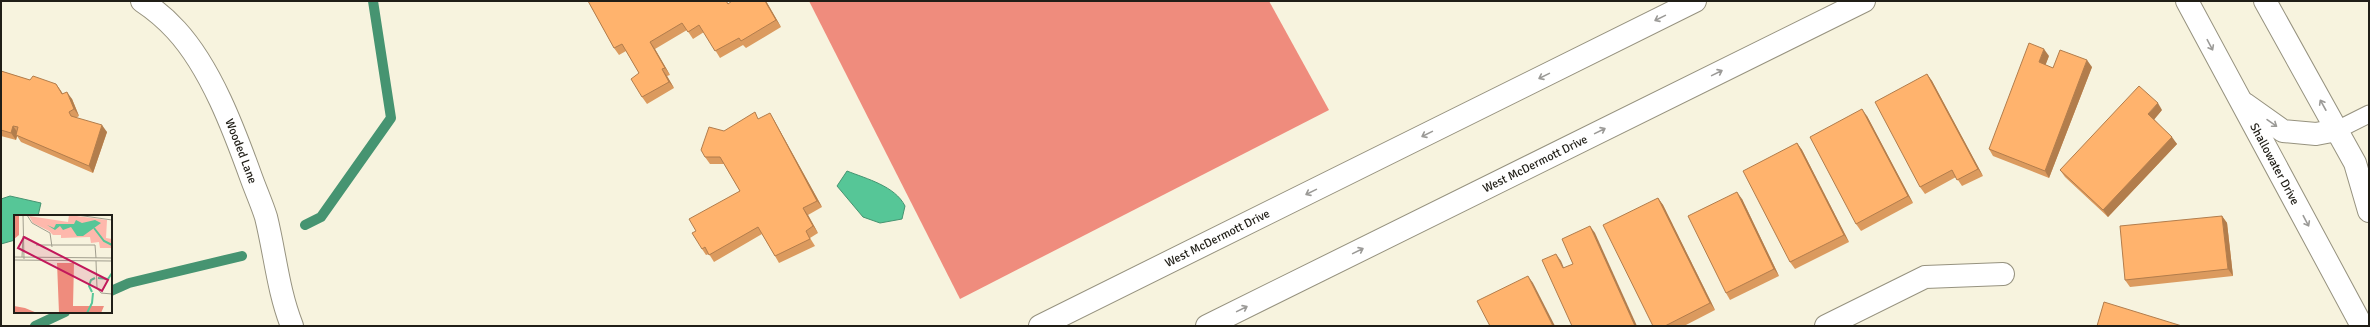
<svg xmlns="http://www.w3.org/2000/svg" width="2370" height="327" viewBox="0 0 2370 327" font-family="Signika,sans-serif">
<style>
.forest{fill:#ef8c7d}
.water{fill:#56c697;stroke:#469471}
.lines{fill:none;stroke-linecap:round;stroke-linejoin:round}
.stream{stroke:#469471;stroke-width:10}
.lane-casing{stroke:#96927f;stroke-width:19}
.street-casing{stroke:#96927f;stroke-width:24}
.secondary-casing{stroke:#96927f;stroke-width:24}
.lane{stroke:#fff;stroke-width:17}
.street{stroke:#fff;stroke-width:22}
.secondary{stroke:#fff;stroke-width:22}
.wall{fill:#db9a5e}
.shaded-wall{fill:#b27d4c}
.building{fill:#ffb36d;stroke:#b27d4c}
.oneway{stroke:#9b9a97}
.labels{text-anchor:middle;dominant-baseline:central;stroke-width:3;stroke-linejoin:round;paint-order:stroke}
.street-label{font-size:12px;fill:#201e17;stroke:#f7f3de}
.inset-river{fill:none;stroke:#56c697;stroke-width:2}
.inset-road{fill:none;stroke:#a19e8e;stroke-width:1}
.view{fill:#c2185b;fill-opacity:0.15;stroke:#c2185b;stroke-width:2}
.inset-edge{fill:none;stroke:#201e17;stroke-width:2}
</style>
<rect width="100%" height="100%" fill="#f7f3de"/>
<path class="forest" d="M809 1H1269L1329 110 960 299Z"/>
<g class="water">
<path d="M847 171C867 179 895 186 905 206L902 219 880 223 863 217 837 186Z"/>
<path d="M10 196 41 203 38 216H15V240L1 244V199Z"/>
</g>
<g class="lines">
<g class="stream">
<path d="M305 225 321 217 391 118 373 1"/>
<path d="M111 291 129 283 242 256"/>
<path d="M35 326 65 312"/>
</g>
<defs>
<path id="lane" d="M2337 130 2369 114"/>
<g id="street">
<path id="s1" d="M142 1C154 9 166 19 176 30 211 68 234 130 251 177 256 191 262 204 266 217 275 253 278 291 292 326"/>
<path d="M1826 326 1925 277 2003 274"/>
</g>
<g id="secondary">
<path id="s2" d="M2187 1 2362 326"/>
<path d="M2265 1 2355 163 2369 211"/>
<path d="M2245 104 2283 131 2316 134 2337 130"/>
<path id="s3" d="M1040 326 1695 1"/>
<path id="s4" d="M1207 326 1864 1"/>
</g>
</defs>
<use href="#lane" class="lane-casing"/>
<use href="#street" class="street-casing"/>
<use href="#secondary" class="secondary-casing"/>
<use href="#lane" class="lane"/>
<use href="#street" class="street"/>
<use href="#secondary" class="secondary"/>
</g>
<g class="wall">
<path d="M588 1H728L727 2 728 3 766 1 781 27 746 48 743 45 720 58 704 32 693 39 687 30 655 49 670 75 667 76 674 88 647 104 642 97 639 73 626 51 619 55 614 48Z"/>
<path d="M2049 56 2045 65 2053 68 2092 67 2049 178 1993 156 1989 149Z"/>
<path d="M1 71 30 80 56 84 63 94 72 99 79 116 76 118 107 132 93 173 21 142 17 136 16 140 1 136Z"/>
<path d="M1927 74 1932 81 1983 176 1962 186 1956 177 1925 194 1920 187Z"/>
<path d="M2162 110 2154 119 2177 144 2108 217 2065 177 2060 170Z"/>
<path d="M1867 116 1913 203 1861 231 1856 224Z"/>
<path d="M759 119 774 120 822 207 808 215 818 233 810 238 815 246 779 263 775 256 762 234 714 262 709 254 706 255 702 249 696 231 740 191 724 164H710L705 157 724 131Z"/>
<path d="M1797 143 1802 150 1849 242 1795 269 1790 262Z"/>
<path d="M1658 198 1663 205 1715 310 1684 326H1653Z"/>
<path d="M1742 199 1779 276 1730 300 1726 293Z"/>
<path d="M2222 216 2227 223 2233 276 2130 287 2125 280Z"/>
</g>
<g class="shaded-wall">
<path d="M765 1H766L781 27 776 20Z"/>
<path d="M650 42 655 49 670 75 665 68Z"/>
<path d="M2044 49 2049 56 2044 69 2039 62Z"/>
<path d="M2087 60 2092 67 2049 178 2045 171Z"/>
<path d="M662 69 667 76 674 88 669 82Z"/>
<path d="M1927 74 1932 81 1983 176 1978 169Z"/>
<path d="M56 84 61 91 67 101 62 94Z"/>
<path d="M67 92 72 99 79 116 74 109Z"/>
<path d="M2158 103 2162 110 2153 121 2148 114Z"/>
<path d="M1862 109 1867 116 1913 203 1908 196Z"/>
<path d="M770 113 774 120 822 207 817 201Z"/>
<path d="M102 125 107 132 93 173 89 166Z"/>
<path d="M13 126 18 133 16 135 17 136 16 140 11 133Z"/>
<path d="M2172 137 2177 144 2108 217 2103 210Z"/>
<path d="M1797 143 1802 150 1849 242 1844 235Z"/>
<path d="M1737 192 1742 199 1779 276 1774 269Z"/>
<path d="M1658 198 1663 205 1715 310 1710 303Z"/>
<path d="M803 208 808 215 818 233 813 226Z"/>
<path d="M2222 216 2227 223 2233 276 2228 269Z"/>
<path d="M1590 226 1595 233 1637 326H1635Z"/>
<path d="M1556 254 1561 261 1567 275 1563 268Z"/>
<path d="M1528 276 1533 283 1555 326H1553Z"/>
</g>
<g class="building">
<path d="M588 1H726L728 4 732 1H765L776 20 741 41 739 38 715 51 699 25 688 32 682 23 650 42 665 68 662 69 669 82 642 97 631 79 639 73 622 44 614 48Z"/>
<path d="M2029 43 2044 49 2039 62 2053 68 2060 50 2087 60 2045 171 1989 149Z"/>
<path d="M1 71 30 80 33 76 56 84 62 94 67 92 74 109 69 112 71 116 102 125 89 166 16 135 18 127 13 126 11 133 1 130Z"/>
<path d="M1927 74 1978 169 1957 180 1952 170 1920 187 1875 102Z"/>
<path d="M2139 86 2158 103 2148 114 2172 137 2103 210 2060 170Z"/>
<path d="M1862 109 1908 196 1856 224 1810 137Z"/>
<path d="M755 112 758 119 770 113 817 201 803 208 813 226 806 231 810 239 775 256 758 227 709 255 705 247 702 249 692 233 696 231 689 219 740 191 720 157H705L701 150 709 127 724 131Z"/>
<path d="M1797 143 1844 235 1790 262 1743 171Z"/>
<path d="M1737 192 1774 269 1726 293 1688 216Z"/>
<path d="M1658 198 1710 303 1665 326H1653L1603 225Z"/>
<path d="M2222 216 2228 269 2125 280 2120 226Z"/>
<path d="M1590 226 1635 326H1572L1542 260 1556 254 1563 268 1573 264 1562 239Z"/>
<path d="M1528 276 1553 326H1490L1477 301Z"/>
<path d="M2104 302 2182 326H2097Z"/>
</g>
<defs><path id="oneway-shaft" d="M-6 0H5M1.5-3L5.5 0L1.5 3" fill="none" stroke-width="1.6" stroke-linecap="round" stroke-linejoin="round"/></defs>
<g class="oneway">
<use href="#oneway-shaft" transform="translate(1660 18) rotate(154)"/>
<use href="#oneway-shaft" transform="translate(2210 45) rotate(62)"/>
<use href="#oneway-shaft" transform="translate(1717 73) rotate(-26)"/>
<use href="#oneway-shaft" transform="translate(1544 76) rotate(154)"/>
<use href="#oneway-shaft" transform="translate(2323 105) rotate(-119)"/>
<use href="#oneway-shaft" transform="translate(2272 123) rotate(35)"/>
<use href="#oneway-shaft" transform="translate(1600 131) rotate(-26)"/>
<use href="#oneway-shaft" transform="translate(1427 134) rotate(154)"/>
<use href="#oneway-shaft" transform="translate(1311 192) rotate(154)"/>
<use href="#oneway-shaft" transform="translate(2306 221) rotate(62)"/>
<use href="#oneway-shaft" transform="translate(1358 251) rotate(-26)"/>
<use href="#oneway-shaft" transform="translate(1242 309) rotate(-26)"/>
</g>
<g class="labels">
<g class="street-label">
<text stroke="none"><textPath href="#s1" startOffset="183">Wooded Lane</textPath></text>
<text stroke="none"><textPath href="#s4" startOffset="366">West McDermott Drive</textPath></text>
<text stroke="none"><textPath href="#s2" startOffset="185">Shallowater Drive</textPath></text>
<text stroke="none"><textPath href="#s3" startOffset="198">West McDermott Drive</textPath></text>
</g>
</g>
<g transform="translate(14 215)">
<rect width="98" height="98" fill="#f7f3de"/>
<path d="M55 0 93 5 92 23 98 24V33H86L85 27 77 28 76 22 47 23V20H39L35 16 19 8 15 1 54 7Z" fill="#feb8ac"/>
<path d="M0 0H5V20L0 24ZM43 48H60L59 91H90L87 98H45ZM0 91 11 93 23 98H0Z" fill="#ef8c7d"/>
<path d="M62 5 68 8 81 5 87 8 69 21H63L57 12 49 15 46 11 41 15 33 10 40 13 42 9H60Z" fill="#56c697"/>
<path class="inset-river" d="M80 13 90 26 98 30M84 63 94 64 98 58M78 77 75 71 77 65 81 63M73 98 78 88 79 78"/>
<path class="inset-road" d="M9 0 10 44M13 0 18 8 36 18 38 32M63 0 98 5M22 30H81L82 43M0 42 98 43M8 42 9 21M0 45 98 46M82 46 83 73 87 78 98 79"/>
<path class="view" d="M10 22 94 65 88 76 4 33Z"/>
<rect width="98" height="98" class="inset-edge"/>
</g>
<rect width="2370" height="327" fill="none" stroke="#201e17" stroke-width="4"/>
</svg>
